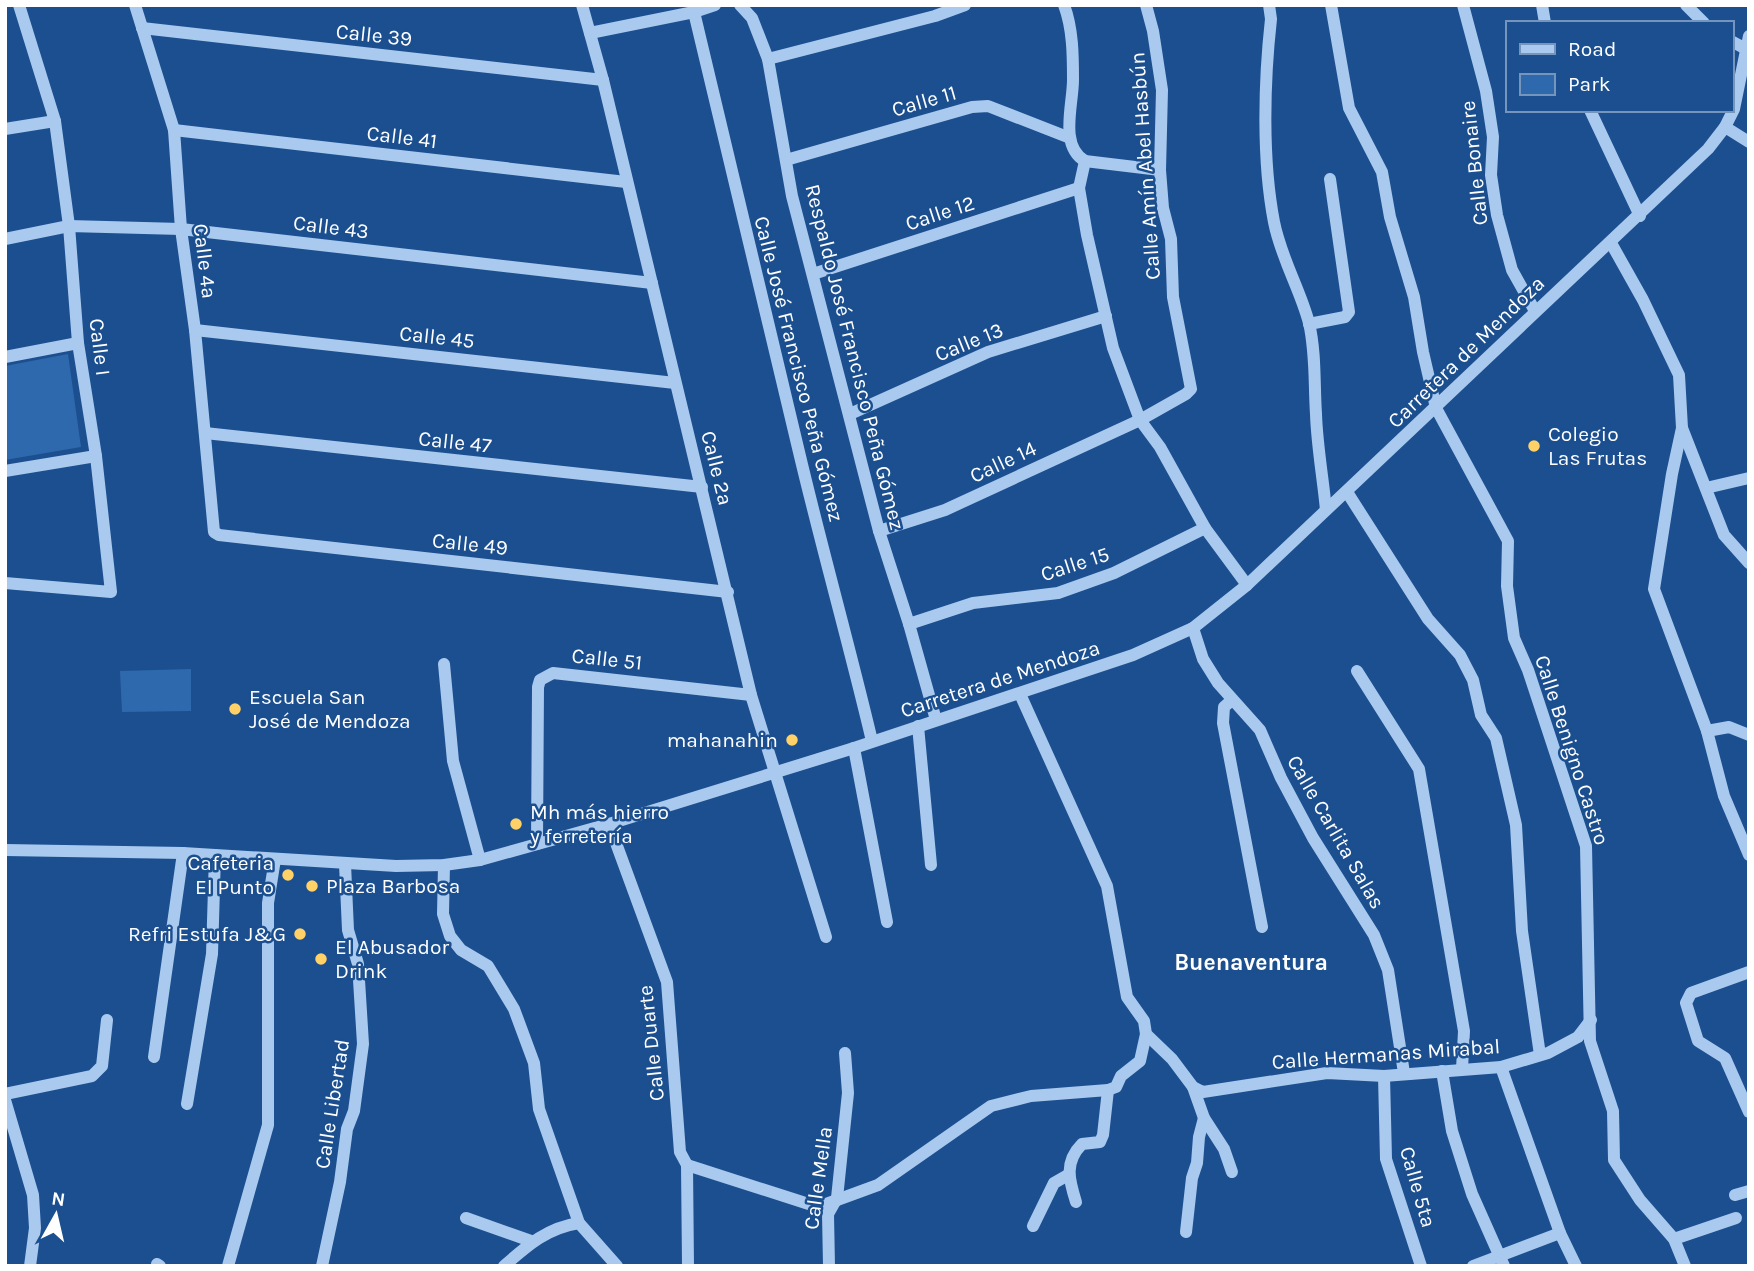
<svg xmlns="http://www.w3.org/2000/svg" width="1754" height="1271" viewBox="0 0 1754 1271" font-family="Karla,sans-serif">
<style>
.green{fill:#2e69ad}
.lines{fill:none;stroke-linecap:round;stroke-linejoin:round}
.minor{stroke:#a9c9ee;stroke-width:12}
.poi-dot{fill:#ffd166;stroke:#1b4f8f;stroke-width:2.5}
.labels{text-anchor:middle;dominant-baseline:central;stroke-width:5;stroke-linejoin:round;paint-order:stroke}
.street-label{font-size:21px;fill:#fff;stroke:#1b4f8f}
.poi-label{font-size:21px;fill:#fff;stroke:#1b4f8f;text-anchor:start}
.neighbourhood-label{font-size:23px;font-weight:bold;fill:#fff;stroke:#1b4f8f}
</style>
<rect width="100%" height="100%" fill="#1b4f8f"/>
<g class="green">
<path d="M68 354 81 447 5 460V366Z"/>
<path d="M191 669V711L122 712 120 671Z"/>
</g>
<g class="lines">
<g class="minor">
<path d="M135 5 174 130 181 229 195 330 214 532 219 535 728 592"/>
<path d="M582 5 603 80 751 695 826 937"/>
<path d="M695 5 694 12C730 159 763 306 799 452 822 549 849 644 872 741"/>
<path d="M740 5 752 18 768 59 792 196 879 531 909 624 936 720"/>
<path d="M1064 5C1073 29 1073 56 1073 80 1073 105 1059 146 1085 161L1079 188 1087 235 1113 348 1140 420 1160 447 1205 528 1247 585"/>
<path d="M1269 5 1271 19C1264 82 1262 160 1274 222 1281 258 1300 289 1309 323 1316 353 1314 385 1316 414 1317 446 1323 478 1326 510"/>
<path d="M1331 5 1349 108 1382 172 1390 217 1414 297 1423 352 1436 408 1508 541 1507 586 1514 638 1528 670 1586 846 1590 1041 1613 1111 1614 1160 1640 1200 1674 1239 1685 1266"/>
<path d="M1463 5 1486 91 1493 137 1491 175 1497 215 1512 270 1535 311"/>
<path d="M1542 5 1545 23"/>
<path d="M1686 5 1704 23"/>
<path d="M142 28 603 80"/>
<path d="M590 33 694 12 715 5"/>
<path d="M1731 41 1746 49"/>
<path d="M768 59 935 16 965 5"/>
<path d="M1590 110 1640 216"/>
<path d="M1725 127 1749 142"/>
<path d="M5 129 55 121"/>
<path d="M174 130 626 182"/>
<path d="M786 160 972 107 988 106 1070 138"/>
<path d="M1085 161 1160 170"/>
<path d="M5 239 69 226 181 229 652 283"/>
<path d="M1611 243 1643 300 1679 375 1682 428 1672 474 1654 589 1707 731 1724 796 1749 855"/>
<path d="M813 274 1079 188"/>
<path d="M1309 324 1345 317 1349 312 1330 179"/>
<path d="M195 330 675 383"/>
<path d="M5 357 78 343"/>
<path d="M850 414 988 352 1106 316"/>
<path d="M1682 428 1724 535 1749 563"/>
<path d="M205 433 702 487"/>
<path d="M5 471 96 456"/>
<path d="M1706 488 1749 478"/>
<path d="M1347 492 1428 619 1460 655 1473 680 1481 715 1496 738 1516 825 1522 931 1540 1055"/>
<path d="M879 531 945 510 1140 420 1186 394 1191 389 1173 297 1171 239 1163 208 1160 170 1162 90 1153 31 1146 5"/>
<path d="M5 583 111 592 96 456 78 343 69 226 55 121 19 5"/>
<path d="M909 624 973 603 1058 593 1114 573 1205 528"/>
<path d="M1193 628 1203 659 1218 683 1260 730 1281 778 1313 838 1374 935 1388 970 1404 1073"/>
<path d="M444 664 453 761 480 860"/>
<path d="M1357 671 1419 769 1464 1031 1462 1069"/>
<path d="M1020 694 1107 886 1127 997 1144 1021 1146 1034 1172 1059 1193 1087 1203 1092 1327 1073 1384 1076 1501 1067 1548 1053 1578 1037 1591 1020"/>
<path d="M1232 700 1224 707 1223 723 1262 927"/>
<path d="M918 726 931 865"/>
<path d="M1707 731 1729 727 1749 735"/>
<path d="M854 748 887 922"/>
<path d="M609 824 667 982 680 1152 687 1165 688 1266"/>
<path d="M537 844 538 687 540 680 553 673 751 695"/>
<path d="M5 850 183 853 396 866 444 865 480 860 609 824 854 748 1133 655 1193 628 1247 585 1708 149 1725 127 1734 109 1749 36"/>
<path d="M444 865 443 914 450 936 461 950 488 966 514 1009 534 1063 539 1109 579 1223 617 1266"/>
<path d="M1749 972 1691 993 1686 1003 1698 1041 1725 1058 1749 1112"/>
<path d="M154 1057 183 853"/>
<path d="M1501 1067 1560 1233 1576 1266"/>
<path d="M1442 1071 1452 1131 1472 1194 1504 1266"/>
<path d="M1384 1076 1386 1159 1421 1266"/>
<path d="M1193 1087 1204 1118 1224 1149 1232 1172"/>
<path d="M5 1094 92 1076 102 1066 107 1020"/>
<path d="M5 1100 33 1195 35 1228 30 1266"/>
<path d="M187 1104 212 954 215 855"/>
<path d="M687 1165 818 1207 878 1185 991 1106 1031 1096 1108 1090 1116 1087 1121 1076 1140 1061 1146 1034"/>
<path d="M1735 1195 1749 1191"/>
<path d="M1076 1202C1069 1180 1064 1162 1082 1144L1100 1142 1103 1135 1108 1090"/>
<path d="M466 1218 531 1241"/>
<path d="M1033 1226 1054 1183 1068 1175"/>
<path d="M1186 1232 1192 1178 1197 1163 1199 1137 1204 1118"/>
<path d="M1674 1239 1736 1218"/>
<path d="M157 1264 160 1266"/>
<path d="M228 1266 268 1125V903L275 859"/>
<path d="M322 1266 340 1182 347 1129 354 1111 363 1044 358 964 348 930 345 864"/>
<path d="M504 1266C528 1245 547 1228 579 1223"/>
<path d="M829 1266 828 1214 837 1198 848 1093 845 1053"/>
<path d="M1473 1266 1560 1233"/>
</g>
</g>
<g class="poi-dot">
<circle cx="1534" cy="446" r="7"/>
<circle cx="235" cy="709" r="7"/>
<circle cx="792" cy="740" r="7"/>
<circle cx="516" cy="824" r="7"/>
<circle cx="288" cy="875" r="7"/>
<circle cx="312" cy="886" r="7"/>
<circle cx="300" cy="934" r="7"/>
<circle cx="321" cy="959" r="7"/>
</g>
<g class="labels">
<g class="street-label">
<text transform="translate(374 35) rotate(6)">Calle 39</text>
<text transform="translate(924 101) rotate(-16)">Calle 11</text>
<text transform="translate(402 137) rotate(7)">Calle 41</text>
<text transform="translate(1474 163) rotate(-96)">Calle Bonaire</text>
<text transform="translate(1145 166) rotate(-94)">Calle Amín Abel Hasbún</text>
<text transform="translate(940 213) rotate(-18)">Calle 12</text>
<text transform="translate(331 227) rotate(7)">Calle 43</text>
<text transform="translate(205 261) rotate(83)">Calle 4a</text>
<text transform="translate(437 337) rotate(6)">Calle 45</text>
<text transform="translate(969 342) rotate(-22)">Calle 13</text>
<text transform="translate(100 347) rotate(83)">Calle I</text>
<text transform="translate(1466 352) rotate(-44)">Carretera de Mendoza</text>
<text transform="translate(855 357) rotate(76)">Respaldo José Francisco Peña Gómez</text>
<text transform="translate(799 369) rotate(76)">Calle José Francisco Peña Gómez</text>
<text transform="translate(455 442) rotate(6)">Calle 47</text>
<text transform="translate(1003 462) rotate(-25)">Calle 14</text>
<text transform="translate(717 468) rotate(76)">Calle 2a</text>
<text transform="translate(470 544) rotate(6)">Calle 49</text>
<text transform="translate(1075 564) rotate(-18)">Calle 15</text>
<text transform="translate(607 659) rotate(6)">Calle 51</text>
<text transform="translate(1000 679) rotate(-18)">Carretera de Mendoza</text>
<text transform="translate(1572 750) rotate(72)">Calle Benigno Castro</text>
<text transform="translate(1336 832) rotate(60)">Calle Carlita Salas</text>
<text transform="translate(651 1043) rotate(-96)">Calle Duarte</text>
<text transform="translate(1386 1054) rotate(-4)">Calle Hermanas Mirabal</text>
<text transform="translate(332 1104) rotate(-81)">Calle Libertad</text>
<text transform="translate(818 1178) rotate(-82)">Calle Mella</text>
<text transform="translate(1418 1187) rotate(74)">Calle 5ta</text>
</g>
<g class="poi-label">
<text x="1548" y="434">Colegio<tspan x="1548" dy="24">Las Frutas</tspan></text>
<text x="249" y="697">Escuela San<tspan x="249" dy="24">José de Mendoza</tspan></text>
<text x="778" y="740" text-anchor="end">mahanahin</text>
<text x="530" y="812">Mh más hierro<tspan x="530" dy="24">y ferretería</tspan></text>
<text x="274" y="863" text-anchor="end">Cafeteria<tspan x="274" dy="24">El Punto</tspan></text>
<text x="326" y="886">Plaza Barbosa</text>
<text x="286" y="934" text-anchor="end">Refri Estufa J&amp;G</text>
<text x="335" y="947">El Abusador<tspan x="335" dy="24">Drink</tspan></text>
</g>
<g class="neighbourhood-label">
<text x="1251" y="962">Buenaventura</text>
</g>
</g>
<rect width="1754" height="1271" fill="none" stroke="#ffffff" stroke-width="14"/>
<rect x="1506" y="21" width="228" height="91" fill="#1b4f8f" stroke="#7695bc" stroke-width="2"/>
<rect x="1520" y="44" width="35" height="10" fill="#a9c9ee" stroke="#7695bc" stroke-width="2"/>
<text x="1568" y="56" font-size="21" fill="#ffffff">Road</text>
<rect x="1520" y="74" width="35" height="21" fill="#2e69ad" stroke="#7695bc" stroke-width="2"/>
<text x="1568" y="91" font-size="21" fill="#ffffff">Park</text>
<g transform="translate(56 1215) rotate(8)" stroke="#1b4f8f" stroke-width="5" paint-order="stroke">
<path d="M0-5L12 26L0 18L-12 26Z" fill="#ffffff"/>
<text y="-10" font-size="19" font-weight="bold" text-anchor="middle" fill="#ffffff">N</text>
</g>
</svg>
